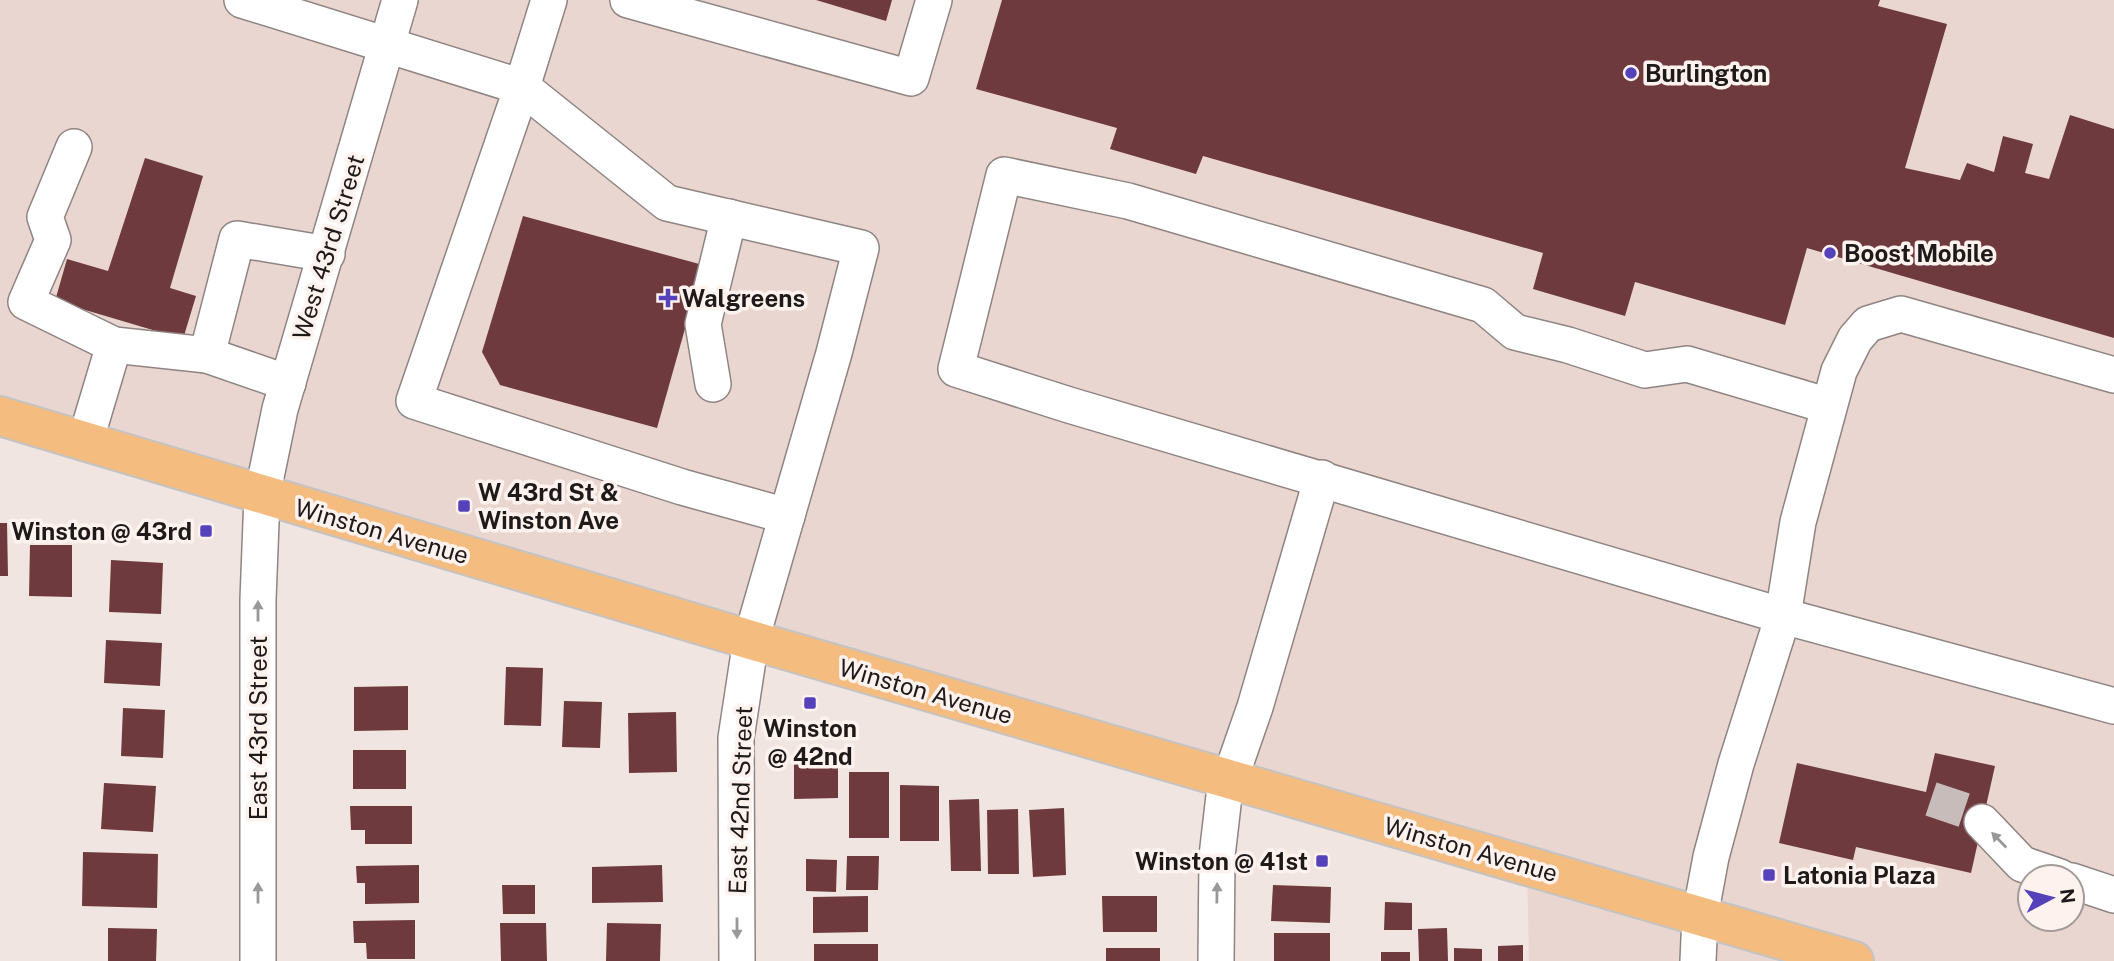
<svg xmlns="http://www.w3.org/2000/svg" width="2114" height="961" viewBox="0 0 2114 961" font-family="'Public Sans',sans-serif">
<style>
.built{fill:#ead6d0;fill-rule:evenodd}
.building{fill:#6e3a3e}
.lines{fill:none;stroke-linecap:round;stroke-linejoin:round}
.minor-tunnel{stroke:#c7bcb9;stroke-width:35;stroke-dasharray:35 18;stroke-linecap:butt}
.minor-casing{stroke:#8f8481;stroke-width:38}
.major-casing{stroke:#c4c3c3;stroke-width:42}
.minor{stroke:#fff;stroke-width:35}
.major{stroke:#f5bc80;stroke-width:38}
.oneway{fill:#9a9898}
.poi-dot{fill:#5542ba;stroke:#fef2ee;stroke-width:2.5}
.labels{text-anchor:middle;dominant-baseline:central;stroke-width:7;stroke-linejoin:round;paint-order:stroke}
.poi-label{font-size:24px;font-weight:bold;fill:#1e1a19;stroke:#fef2ee;text-anchor:start}
.street-label{font-size:24px;fill:#1e1a19;stroke:#fef2ee}
</style>
<rect width="100%" height="100%" fill="#f1e5e1"/>
<path class="built" d="M0 0H2114V961H1529L1527 866 0 416ZM2030 877H2072V919H2030Z"/>
<g class="building">
<path d="M816 0H892L886 21Z"/>
<path d="M1002 0H1880L1878 6 1947 24 1905 168 1960 180 1967 163 1994 172 2003 136 2033 144 2025 173 2049 179 2070 115 2114 129V338L1807 248 1785 325 1635 282 1625 316 1533 289 1543 253 1203 156 1196 174 1110 149 1117 128 976 89Z"/>
<path d="M145 158 203 176 170 288 196 296 183 339 55 301 67 259 108 271Z"/>
<path d="M523 216 703 265 657 428 500 385 482 352Z"/>
<path d="M0 523H7L8 576H0Z"/>
<path d="M30 545H72V597L29 596Z"/>
<path d="M111 560 163 563 161 614 109 612Z"/>
<path d="M106 640 162 643 160 686 104 683Z"/>
<path d="M506 667 543 668 541 726 504 725Z"/>
<path d="M408 686V730L354 731V687Z"/>
<path d="M564 701 602 702 600 748 562 747Z"/>
<path d="M123 708 165 710 163 758 121 756Z"/>
<path d="M676 712 677 772 629 773 628 713Z"/>
<rect x="353" y="750" width="53" height="39"/>
<path d="M1935 753 1995 766 1971 873 1856 847 1853 860 1779 843 1797 763 1926 792Z"/>
<path d="M794 759H838V798L794 799Z"/>
<rect x="849" y="772" width="40" height="66"/>
<path d="M104 783 156 786 153 832 101 829Z"/>
<path d="M900 785 939 786V841H900Z"/>
<path d="M979 799 981 871H951L949 800Z"/>
<path d="M350 806H412V844H365V830H351Z"/>
<path d="M1064 808 1066 875 1033 877 1029 810Z"/>
<path d="M1018 809 1019 874H988L987 810Z"/>
<path d="M83 852 158 854 157 908 82 906Z"/>
<path d="M847 856H879L878 890H846Z"/>
<path d="M806 859 837 860 836 892 806 891Z"/>
<path d="M419 865V903L365 904V883H357L356 866Z"/>
<path d="M662 865 663 902 592 903V867Z"/>
<path d="M502 885H535V914H503Z"/>
<path d="M1273 885 1331 887 1330 923 1271 921Z"/>
<path d="M868 896V932L813 933V897Z"/>
<path d="M1102 896H1157V932H1103Z"/>
<path d="M1385 902 1412 903V930H1384Z"/>
<path d="M415 920V959H367L366 943H354L353 921Z"/>
<path d="M500 923H546L547 961H501Z"/>
<path d="M607 923 661 924 660 961H606Z"/>
<path d="M108 928 157 929 156 961H108Z"/>
<path d="M1447 928 1448 961H1419L1418 929Z"/>
<rect x="1274" y="933" width="56" height="28"/>
<rect x="814" y="944" width="64" height="17"/>
<path d="M1523 945V961H1498V946Z"/>
<rect x="1106" y="948" width="54" height="13"/>
<path d="M1454 948 1482 949V961H1454Z"/>
<rect x="1381" y="952" width="29" height="9"/>
</g>
<g class="lines">
<path class="minor-tunnel" d="M1931 799 1967 811 1982 822"/>
<defs>
<g id="minor">
<path d="M242 0 522 87 667 203 861 248 834 353 751 640 736 738 737 961"/>
<path d="M549 0 522 87 414 401 682 487 787 516"/>
<path d="M628 0 911 78 934 0"/>
<path d="M74 147 45 217 53 240 26 302 114 345 85 442"/>
<path d="M114 345 207 355 288 383"/>
<path d="M207 355 237 239 327 254"/>
<path d="M713 384 703 324 729 217"/>
<path d="M1829 406 1687 364 1645 370 1568 345 1515 332 1483 305 1128 201 1004 175 956 369 1069 405 1783 616 2114 706"/>
<path d="M1982 822 2022 864 2060 877"/>
<path d="M2072 881 2114 895"/>
<path d="M258 961V600L262 496 280 409 400 0"/>
<path d="M1216 961 1217 856 1224 796 1255 707 1322 478"/>
<path d="M1698 961 1700 916 1711 857 1736 764 1783 616 1798 522 1839 371 1855 339 1868 324 1901 314 2114 375"/>
</g>
<path id="major" d="M0 416 751 640 1854 961"/>
</defs>
<use href="#minor" class="minor-casing"/>
<use href="#major" class="major-casing"/>
<use href="#minor" class="minor"/>
<use href="#major" class="major"/>
</g>
<defs><path id="oneway-solid" d="M-6-.8H1V-3.2L6.5 0L1 3.2V.8H-6Z" transform="scale(1.75)"/></defs>
<g class="oneway">
<use href="#oneway-solid" transform="translate(258 611) rotate(-90)"/>
<use href="#oneway-solid" transform="translate(1999 840) rotate(-134)"/>
<use href="#oneway-solid" transform="translate(258 893) rotate(-90)"/>
<use href="#oneway-solid" transform="translate(1217 893) rotate(-89)"/>
<use href="#oneway-solid" transform="translate(737 928) rotate(90)"/>
</g>
<g class="poi-dot">
<circle cx="1631" cy="73" r="7"/>
<circle cx="1830" cy="253" r="7"/>
<path d="M664.5 287.5h7v7h7v7h-7v7h-7v-7h-7v-7h7z"/>
<rect x="457" y="499" width="14" height="14" rx="3.5"/>
<rect x="199" y="524" width="14" height="14" rx="3.5"/>
<rect x="803" y="696" width="14" height="14" rx="3.5"/>
<rect x="1315" y="854" width="14" height="14" rx="3.5"/>
<rect x="1762" y="868" width="14" height="14" rx="3.5"/>
</g>
<g class="labels">
<g class="poi-label">
<text x="1645" y="73">Burlington</text>
<text x="1844" y="253">Boost Mobile</text>
<text x="682" y="298">Walgreens</text>
<text x="478" y="492">W 43rd St &amp;<tspan x="478" dy="28">Winston Ave</tspan></text>
<text x="192" y="531" text-anchor="end">Winston @ 43rd</text>
<text x="810" y="728" text-anchor="middle">Winston<tspan x="810" dy="28">@ 42nd</tspan></text>
<text x="1308" y="861" text-anchor="end">Winston @ 41st</text>
<text x="1783" y="875">Latonia Plaza</text>
</g>
<g class="street-label">
<text transform="translate(328 247) rotate(-73)">West 43rd Street</text>
<text transform="translate(382 531) rotate(16)">Winston Avenue</text>
<text transform="translate(926 691) rotate(16)">Winston Avenue</text>
<text transform="translate(258 728) rotate(-90)">East 43rd Street</text>
<text transform="translate(740 800) rotate(-88)">East 42nd Street</text>
<text transform="translate(1471 849) rotate(16)">Winston Avenue</text>
</g>
</g>
<g transform="translate(2051 898) rotate(83)"><circle r="33" fill="#fef2ee" stroke="#a49c99" stroke-width="2"/>
<path d="M0-5L12 26L0 18L-12 26Z" fill="#5542ba"/>
<text y="-10" font-size="19" font-weight="bold" text-anchor="middle" fill="#1e1a19">N</text>
</g>
</svg>
